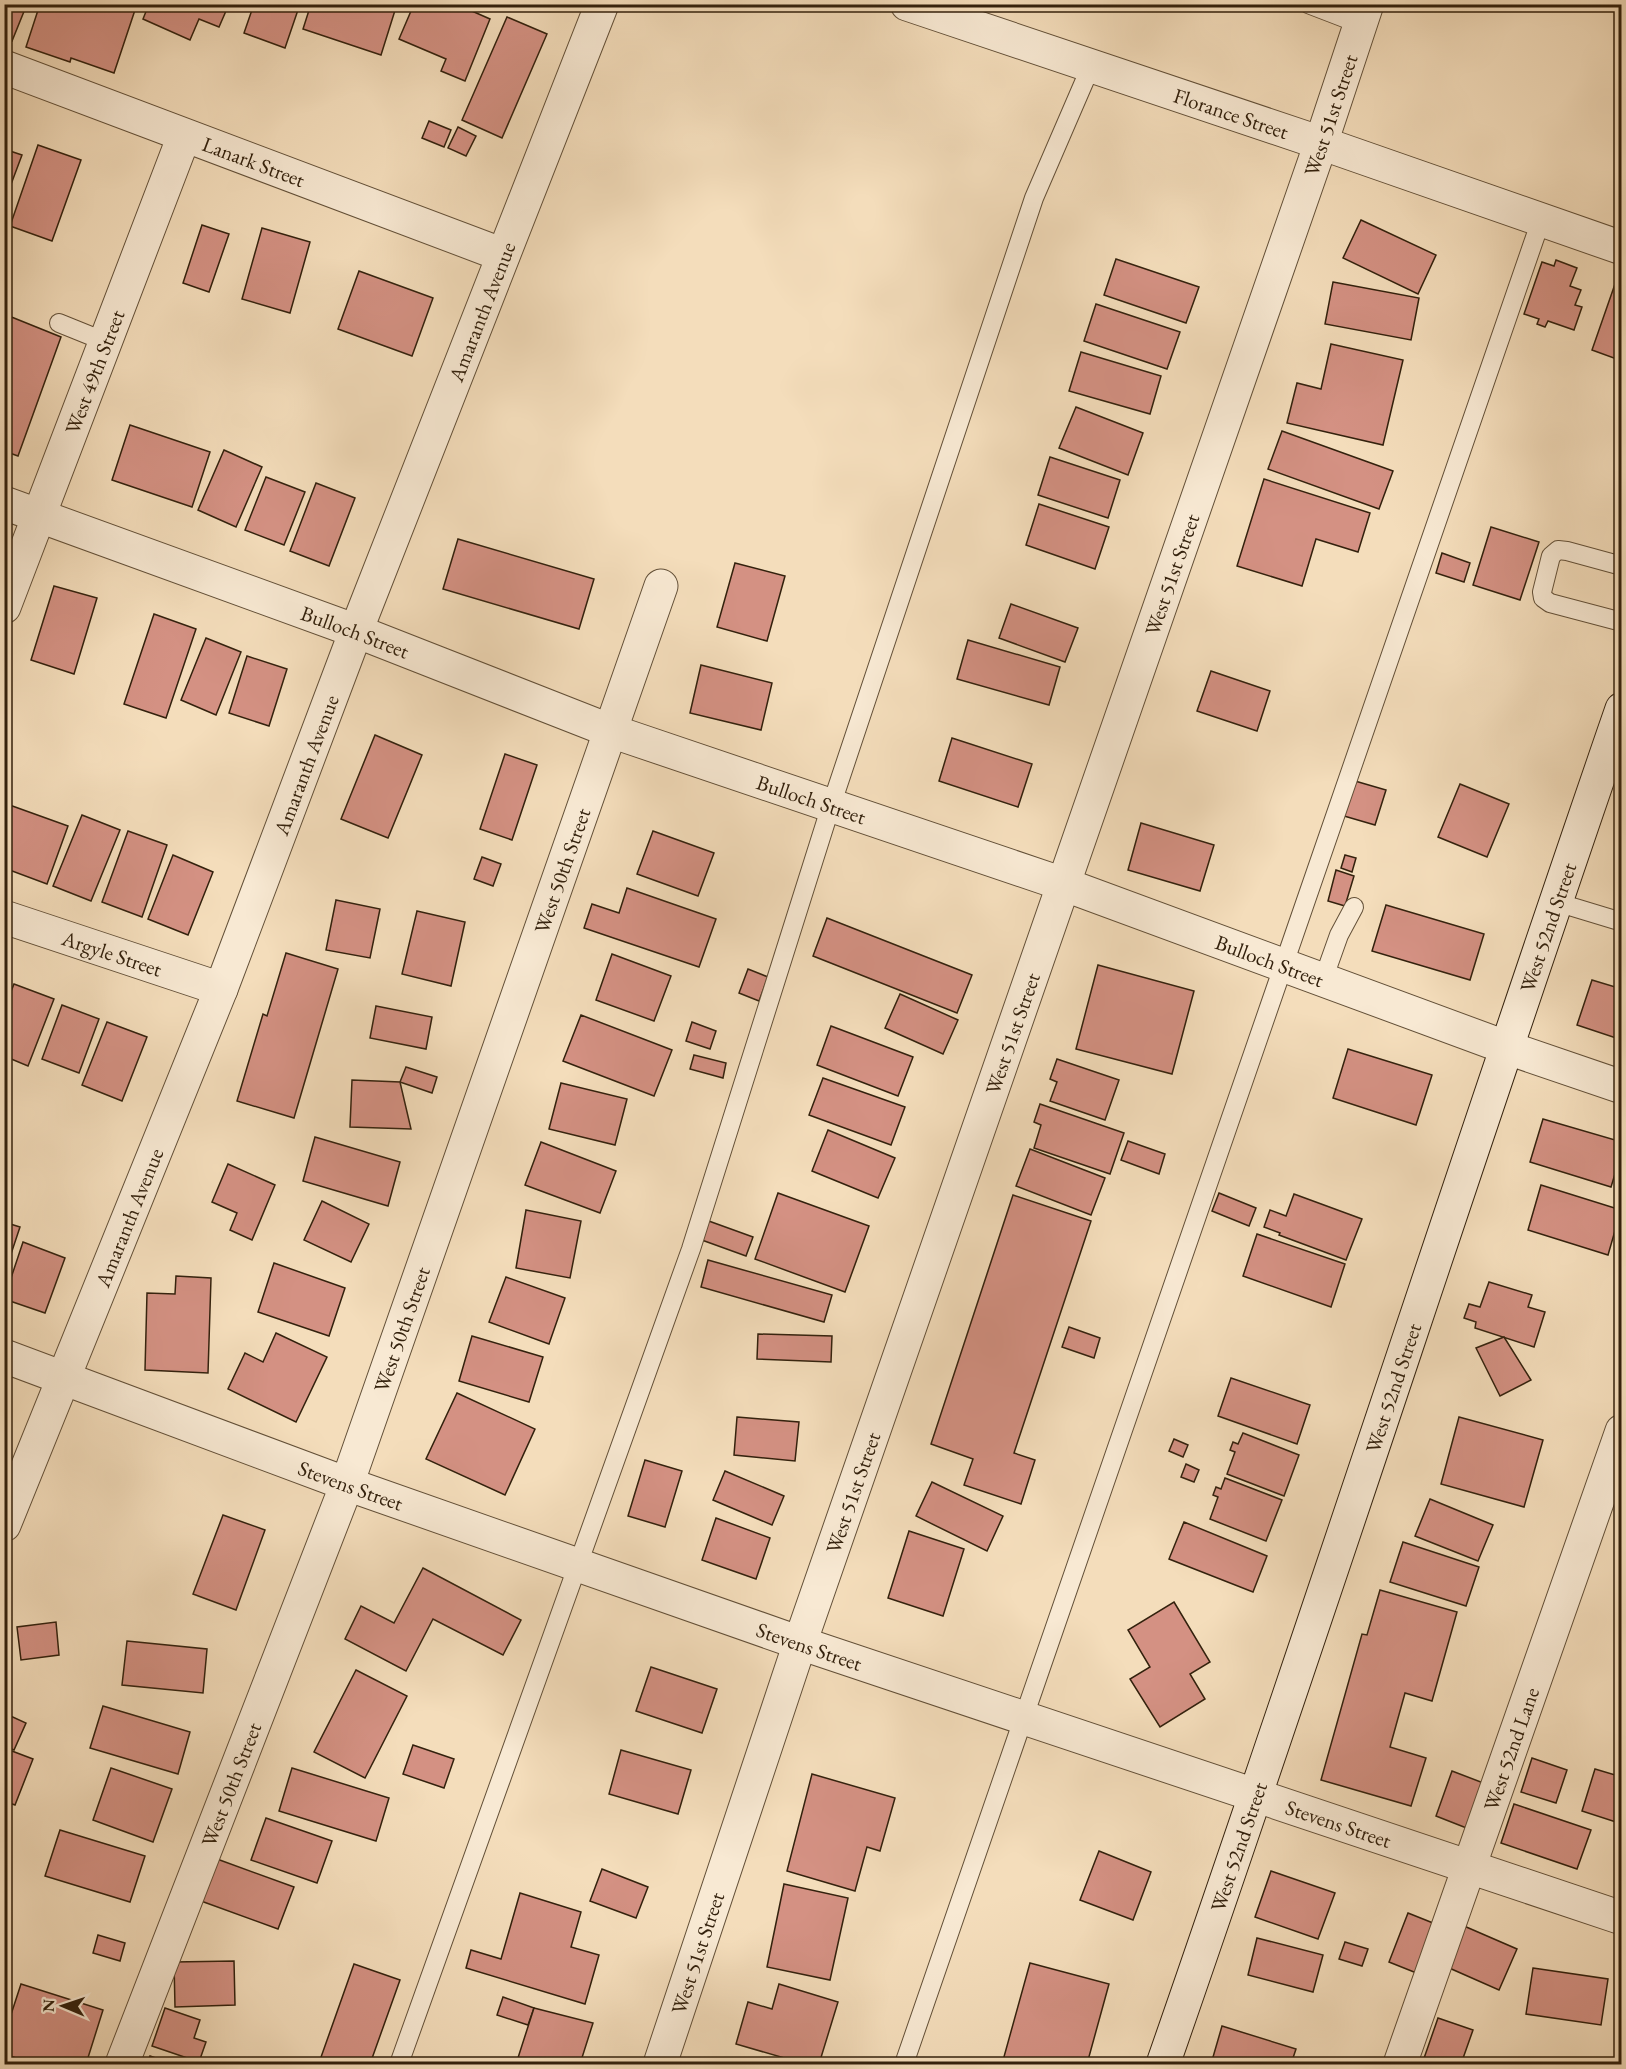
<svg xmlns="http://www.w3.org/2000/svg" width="1626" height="2069" viewBox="0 0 1626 2069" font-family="'EB Garamond',serif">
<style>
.building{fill:#d49183;stroke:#33210d;stroke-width:1.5}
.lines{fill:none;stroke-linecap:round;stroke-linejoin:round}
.lane-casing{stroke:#635038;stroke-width:20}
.street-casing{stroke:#635038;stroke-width:35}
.secondary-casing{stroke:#33210d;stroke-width:35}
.lane{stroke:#f8e9d3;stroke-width:18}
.street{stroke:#f8e9d3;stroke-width:33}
.secondary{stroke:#f8e9d3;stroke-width:33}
.labels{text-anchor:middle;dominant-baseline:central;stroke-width:4.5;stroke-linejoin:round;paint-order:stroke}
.street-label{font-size:21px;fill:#33210d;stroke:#f8e9d3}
</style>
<rect width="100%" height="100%" fill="#f4ddbb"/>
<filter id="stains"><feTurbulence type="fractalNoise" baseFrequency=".00333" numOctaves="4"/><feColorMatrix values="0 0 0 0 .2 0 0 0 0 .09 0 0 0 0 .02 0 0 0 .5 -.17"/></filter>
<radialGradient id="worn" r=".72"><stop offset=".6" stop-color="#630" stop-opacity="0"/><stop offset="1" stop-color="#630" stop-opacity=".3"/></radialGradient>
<g class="building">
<path d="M4 4H27L12 41 4 39Z"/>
<path d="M40 4H137L114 73 71 58 70 62 26 47Z"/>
<path d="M149 4H229L219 27 199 19 190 40 143 19Z"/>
<path d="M254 4H300L285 48 244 33Z"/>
<path d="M311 4H397L381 55 303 29Z"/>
<path d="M414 4H456L490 19 465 81 441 71 446 59 399 39Z"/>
<path d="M507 17 547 34 502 138 462 120Z"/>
<path d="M429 121 451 130 444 147 422 138Z"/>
<path d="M458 127 476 136 466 156 448 148Z"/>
<path d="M38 145 81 160 52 241 10 226Z"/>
<path d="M4 149 22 155 4 203Z"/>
<path d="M1361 220 1436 255 1418 294 1343 258Z"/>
<path d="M202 225 229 234 209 292 183 283Z"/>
<path d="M262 228 310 242 290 313 242 299Z"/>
<path d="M1116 259 1199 287 1186 323 1104 295Z"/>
<path d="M1556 260 1577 268 1570 286 1581 290 1575 305 1582 307 1574 330 1548 321 1545 327 1537 324 1539 319 1524 314 1542 262 1554 266Z"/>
<path d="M359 271 433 298 412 356 338 329Z"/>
<path d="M1333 282 1419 298 1411 340 1325 324Z"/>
<path d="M1615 284 1622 287V361L1592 350Z"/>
<path d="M1096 304 1180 332 1167 369 1084 341Z"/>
<path d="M9 316 61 337 18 456 4 451V330Z"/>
<path d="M1331 344 1403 360 1383 445 1287 423 1297 383 1321 389Z"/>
<path d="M1081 352 1161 376 1150 414 1069 391Z"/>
<path d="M1076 407 1143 433 1128 475 1059 448Z"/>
<path d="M130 425 210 452 192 507 112 480Z"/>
<path d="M1282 431 1393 471 1379 509 1268 469Z"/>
<path d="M224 450 262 467 236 527 198 510Z"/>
<path d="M1050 457 1120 480 1108 518 1038 495Z"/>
<path d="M266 477 305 492 284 545 245 530Z"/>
<path d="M1264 479 1370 513 1358 552 1316 539 1302 586 1237 566Z"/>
<path d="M316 483 355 498 329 566 290 551Z"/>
<path d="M1039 504 1109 527 1095 569 1026 545Z"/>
<path d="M1491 527 1539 542 1520 600 1473 585Z"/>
<path d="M458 539 594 579 579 629 443 589Z"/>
<path d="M1442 553 1470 563 1464 582 1436 573Z"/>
<path d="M735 563 785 576 767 641 717 627Z"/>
<path d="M54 586 97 598 74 674 31 660Z"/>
<path d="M1011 604 1078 628 1065 662 999 638Z"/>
<path d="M154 614 196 629 166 718 124 704Z"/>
<path d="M206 638 241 652 216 715 181 700Z"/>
<path d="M968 640 1060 667 1049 705 957 679Z"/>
<path d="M247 656 287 669 269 726 229 713Z"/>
<path d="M701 665 772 683 761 730 690 713Z"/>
<path d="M1211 671 1270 691 1257 731 1197 711Z"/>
<path d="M375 735 422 755 388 838 341 819Z"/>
<path d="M952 738 1032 764 1018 807 939 781Z"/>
<path d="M505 754 537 765 512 840 480 829Z"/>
<path d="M1355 781 1386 790 1375 825 1344 816Z"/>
<path d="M1460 784 1509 804 1487 857 1438 837Z"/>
<path d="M4 803 68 826 47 884 4 868Z"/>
<path d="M82 815 120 830 91 901 53 886Z"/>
<path d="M1141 823 1214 845 1200 891 1128 870Z"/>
<path d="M128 831 167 845 142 917 102 902Z"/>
<path d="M653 831 714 853 698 896 637 874Z"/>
<path d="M173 855 213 872 188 935 148 919Z"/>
<path d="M1345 855 1356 858 1352 872 1341 868Z"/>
<path d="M482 857 501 864 493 886 474 879Z"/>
<path d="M1336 870 1354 876 1345 906 1328 901Z"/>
<path d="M627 888 716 919 699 967 584 928 592 904 619 913Z"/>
<path d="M336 900 380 909 370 958 326 950Z"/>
<path d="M1386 905 1484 934 1470 980 1372 951Z"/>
<path d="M417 911 465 922 451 986 402 974Z"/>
<path d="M827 918 972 975 957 1013 813 956Z"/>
<path d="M286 953 338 969 294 1118 237 1101 263 1014 267 1016Z"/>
<path d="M612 954 671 976 654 1021 596 1000Z"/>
<path d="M1098 965 1194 991 1172 1074 1076 1049Z"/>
<path d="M748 969 768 977 759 1001 739 993Z"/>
<path d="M1592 980 1622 989V1040L1577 1025Z"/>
<path d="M14 984 54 999 28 1066 4 1056V1009Z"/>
<path d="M900 994 958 1020 943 1054 885 1028Z"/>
<path d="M62 1005 99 1019 79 1073 42 1059Z"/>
<path d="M376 1006 432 1017 426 1049 370 1038Z"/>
<path d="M581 1015 672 1050 654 1096 563 1061Z"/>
<path d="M107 1022 147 1037 122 1101 82 1085Z"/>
<path d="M692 1022 716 1031 710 1049 686 1041Z"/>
<path d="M831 1026 913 1057 898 1096 817 1065Z"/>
<path d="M1348 1049 1432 1075 1416 1125 1333 1098Z"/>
<path d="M694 1055 726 1063 723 1078 690 1069Z"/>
<path d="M1057 1059 1119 1080 1105 1120 1050 1101 1057 1082 1050 1079Z"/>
<path d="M406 1067 437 1077 432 1093 400 1082Z"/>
<path d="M823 1078 905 1107 891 1145 809 1115Z"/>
<path d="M352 1080 400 1082 411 1129 350 1127Z"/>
<path d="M561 1083 627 1099 615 1145 549 1129Z"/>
<path d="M1040 1104 1124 1133 1110 1174 1034 1148 1041 1125 1034 1122Z"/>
<path d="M1543 1119 1622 1142V1151L1611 1187 1530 1162Z"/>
<path d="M828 1130 895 1158 878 1198 812 1171Z"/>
<path d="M315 1137 400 1162 388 1206 303 1181Z"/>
<path d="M1128 1141 1165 1154 1159 1174 1121 1160Z"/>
<path d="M541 1142 616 1171 600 1213 525 1185Z"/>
<path d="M1030 1149 1105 1178 1091 1215 1016 1186Z"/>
<path d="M228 1164 275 1185 252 1240 230 1230 237 1213 212 1202Z"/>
<path d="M1541 1185 1621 1210 1608 1255 1528 1230Z"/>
<path d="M778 1193 869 1226 845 1292 755 1259Z"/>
<path d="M1219 1193 1256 1208 1249 1226 1212 1211Z"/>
<path d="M1294 1194 1362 1219 1346 1260 1279 1235 1280 1233 1264 1227 1270 1210 1286 1216Z"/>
<path d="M1013 1195 1091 1221 1014 1453 1035 1460 1021 1504 964 1485 973 1459 931 1444Z"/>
<path d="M322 1201 369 1224 351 1262 304 1240Z"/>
<path d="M526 1210 581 1221 570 1278 516 1268Z"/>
<path d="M706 1220 753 1237 746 1256 699 1239Z"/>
<path d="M4 1222 20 1227 4 1275Z"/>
<path d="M1257 1234 1345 1264 1331 1307 1243 1276Z"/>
<path d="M23 1242 65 1258 45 1313 4 1299Z"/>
<path d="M708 1260 832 1295 824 1322 701 1287Z"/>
<path d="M274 1263 345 1288 329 1336 258 1312Z"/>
<path d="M176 1276 211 1278 208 1373 145 1370 147 1293 175 1294Z"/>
<path d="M506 1277 565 1298 549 1344 489 1322Z"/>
<path d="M1489 1282 1532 1295 1528 1307 1545 1312 1534 1347 1475 1328 1476 1322 1464 1318 1469 1304 1480 1307Z"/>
<path d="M1069 1327 1100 1338 1094 1358 1062 1347Z"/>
<path d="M276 1333 327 1357 296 1422 228 1389 245 1353 263 1362Z"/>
<path d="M758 1334 832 1336 831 1362 757 1359Z"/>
<path d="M472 1336 543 1357 529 1402 459 1381Z"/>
<path d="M1504 1337 1531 1380 1500 1396 1476 1348Z"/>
<path d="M1231 1378 1310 1405 1297 1444 1218 1416Z"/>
<path d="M457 1393 535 1429 505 1495 426 1459Z"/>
<path d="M737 1417 799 1422 795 1461 734 1455Z"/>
<path d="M1459 1417 1543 1440 1524 1507 1441 1484Z"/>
<path d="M1243 1433 1299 1455 1284 1496 1227 1474 1235 1452 1230 1450 1233 1442 1238 1444Z"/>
<path d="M1174 1439 1188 1445 1183 1457 1169 1451Z"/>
<path d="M645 1460 682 1471 665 1527 628 1516Z"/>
<path d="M1186 1464 1199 1470 1194 1482 1181 1477Z"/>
<path d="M725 1471 784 1496 772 1525 713 1500Z"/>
<path d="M1225 1478 1282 1500 1266 1541 1210 1519 1218 1497 1213 1495 1216 1487 1221 1489Z"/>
<path d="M932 1482 1003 1516 987 1551 916 1516Z"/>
<path d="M1430 1499 1493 1525 1478 1561 1415 1536Z"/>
<path d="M223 1515 265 1530 236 1610 193 1594Z"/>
<path d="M716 1518 770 1538 756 1579 702 1560Z"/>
<path d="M1184 1522 1267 1556 1253 1592 1169 1559Z"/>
<path d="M909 1531 964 1549 943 1616 888 1598Z"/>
<path d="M1403 1542 1479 1567 1466 1606 1390 1582Z"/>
<path d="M423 1568 521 1620 503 1655 433 1619 406 1671 345 1639 361 1606 394 1623Z"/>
<path d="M1380 1590 1457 1612 1432 1701 1405 1693 1390 1747 1426 1758 1411 1806 1321 1780 1362 1634 1367 1635Z"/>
<path d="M1174 1602 1210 1662 1190 1674 1205 1699 1160 1727 1130 1679 1150 1667 1128 1630Z"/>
<path d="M56 1622 59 1655 21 1660 17 1627Z"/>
<path d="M127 1641 207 1649 203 1693 122 1685Z"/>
<path d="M651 1667 717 1689 702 1733 636 1711Z"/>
<path d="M356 1670 407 1696 365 1778 314 1752Z"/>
<path d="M103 1706 190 1732 178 1774 90 1748Z"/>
<path d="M4 1713 26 1723 14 1750 4 1746Z"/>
<path d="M413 1745 454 1759 444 1788 403 1774Z"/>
<path d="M4 1748 33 1759 15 1805 4 1801Z"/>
<path d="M621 1750 691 1770 678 1814 609 1794Z"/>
<path d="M1532 1758 1567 1770 1556 1803 1521 1792Z"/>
<path d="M111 1768 172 1789 153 1842 93 1820Z"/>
<path d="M292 1768 389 1798 376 1841 279 1811Z"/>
<path d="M1595 1769 1622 1777V1824L1582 1811Z"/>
<path d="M1452 1771 1486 1784 1469 1829 1436 1816Z"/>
<path d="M812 1774 895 1798 880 1851 867 1847 855 1891 787 1871Z"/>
<path d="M1514 1804 1591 1830 1577 1869 1501 1843Z"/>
<path d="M266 1818 332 1841 317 1883 251 1860Z"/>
<path d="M60 1830 145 1856 130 1902 45 1876Z"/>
<path d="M1099 1851 1151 1872 1133 1920 1080 1900Z"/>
<path d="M217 1859 294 1887 278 1929 201 1901Z"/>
<path d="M602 1869 648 1887 636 1918 590 1901Z"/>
<path d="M1271 1871 1335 1893 1318 1939 1255 1917Z"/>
<path d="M784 1884 848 1898 830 1980 767 1967Z"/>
<path d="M520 1893 581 1912 571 1947 599 1955 585 2004 466 1968 471 1950 501 1959Z"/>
<path d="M1408 1913 1438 1925 1419 1974 1389 1962Z"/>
<path d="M1464 1926 1517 1949 1499 1990 1447 1967Z"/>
<path d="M98 1935 125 1943 120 1961 93 1953Z"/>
<path d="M1257 1938 1323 1955 1313 1992 1248 1975Z"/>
<path d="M1345 1942 1368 1949 1362 1966 1339 1959Z"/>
<path d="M234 1961 235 2005 175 2007 174 1962Z"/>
<path d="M1030 1963 1109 1984 1087 2064H1002Z"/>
<path d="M354 1964 400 1980 370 2064H332L320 2060Z"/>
<path d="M1533 1968 1608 1979 1601 2025 1526 2014Z"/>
<path d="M21 1984 103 2010 86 2064H46L35 2061 34 2064 4 2054V2036Z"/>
<path d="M779 1984 838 2002 819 2064H805L736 2044 748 2002 772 2009Z"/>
<path d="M503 1997 534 2008 528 2025 497 2015Z"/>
<path d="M165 2008 200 2020 194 2038 206 2042 199 2062 152 2046Z"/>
<path d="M534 2008 593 2023 580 2064H516Z"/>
<path d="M1438 2018 1473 2030 1461 2064H1422Z"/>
<path d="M1222 2026 1296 2049 1291 2064H1211Z"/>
<path d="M150 2056 173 2064H147Z"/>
</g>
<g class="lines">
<defs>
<g id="lane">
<path d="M1308 4 1360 24"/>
<path d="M59 323 106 342"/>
<path d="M1622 566 1567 551 1558 550 1551 556 1542 592 1543 598 1550 603 1622 622"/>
<path d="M1556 902 1622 922"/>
<path d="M1323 980 1339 935 1354 907"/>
<path d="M399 2064 691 1249 828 815 1034 198 1091 66"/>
<path d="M904 2064 1541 220"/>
</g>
<g id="street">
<path id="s1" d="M907 4 1321 143 1622 248"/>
<path id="s2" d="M4 67 503 255"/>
<path id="s3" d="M4 503 356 631 611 731 1063 884 1505 1047 1622 1087"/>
<path id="s4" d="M4 607 184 136"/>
<path id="s5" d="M4 917 221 989"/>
<path id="s6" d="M4 1356 347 1484 800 1643 1622 1918"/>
<path id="s7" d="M4 1525 221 989 356 631 602 4"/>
<path id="s8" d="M122 2064 347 1484 661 586"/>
<path id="s9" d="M660 2064 800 1643 1321 143 1367 4"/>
<path id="s10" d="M1400 2064 1622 1431"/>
</g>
<g id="secondary">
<path id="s11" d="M1163 2064C1320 1614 1466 1160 1622 709"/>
</g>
</defs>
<use href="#lane" class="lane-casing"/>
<use href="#street" class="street-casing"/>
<use href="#secondary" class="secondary-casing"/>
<use href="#lane" class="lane"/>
<use href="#street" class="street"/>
<use href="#secondary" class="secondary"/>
</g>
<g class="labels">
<g class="street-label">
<text stroke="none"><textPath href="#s1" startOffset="342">Florance Street</textPath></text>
<text stroke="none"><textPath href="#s9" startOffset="2061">West 51st Street</textPath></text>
<text stroke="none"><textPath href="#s2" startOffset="267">Lanark Street</textPath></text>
<text stroke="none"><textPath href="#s7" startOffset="1304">Amaranth Avenue</textPath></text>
<text stroke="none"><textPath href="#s4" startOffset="252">West 49th Street</textPath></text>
<text stroke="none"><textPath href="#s9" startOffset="1575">West 51st Street</textPath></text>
<text stroke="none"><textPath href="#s3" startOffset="374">Bulloch Street</textPath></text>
<text stroke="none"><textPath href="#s7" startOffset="818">Amaranth Avenue</textPath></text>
<text stroke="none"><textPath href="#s3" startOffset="860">Bulloch Street</textPath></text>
<text stroke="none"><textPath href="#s8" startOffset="1272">West 50th Street</textPath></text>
<text stroke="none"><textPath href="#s11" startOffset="1200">West 52nd Street</textPath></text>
<text stroke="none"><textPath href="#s5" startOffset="114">Argyle Street</textPath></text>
<text stroke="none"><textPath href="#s3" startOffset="1346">Bulloch Street</textPath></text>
<text stroke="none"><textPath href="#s9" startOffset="1089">West 51st Street</textPath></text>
<text stroke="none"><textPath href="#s7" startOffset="332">Amaranth Avenue</textPath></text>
<text stroke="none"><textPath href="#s8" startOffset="786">West 50th Street</textPath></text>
<text stroke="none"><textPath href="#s11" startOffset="714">West 52nd Street</textPath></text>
<text stroke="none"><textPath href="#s6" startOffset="370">Stevens Street</textPath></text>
<text stroke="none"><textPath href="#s9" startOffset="603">West 51st Street</textPath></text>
<text stroke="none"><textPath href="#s6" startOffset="856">Stevens Street</textPath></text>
<text stroke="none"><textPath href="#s10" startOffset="334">West 52nd Lane</textPath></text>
<text stroke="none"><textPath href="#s8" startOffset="300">West 50th Street</textPath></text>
<text stroke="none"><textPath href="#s6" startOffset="1414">Stevens Street</textPath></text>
<text stroke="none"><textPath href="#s11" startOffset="230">West 52nd Street</textPath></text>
<text stroke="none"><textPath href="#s9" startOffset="117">West 51st Street</textPath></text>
</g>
</g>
<rect width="1626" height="2069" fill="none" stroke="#f4ddbb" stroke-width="24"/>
<rect x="6" y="6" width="1614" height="2057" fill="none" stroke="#33210d" stroke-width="3"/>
<rect x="12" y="12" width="1602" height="2045" fill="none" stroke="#33210d" stroke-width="1.5"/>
<g transform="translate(63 2006) rotate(272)" stroke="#f8e9d3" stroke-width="4.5" paint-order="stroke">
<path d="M0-4.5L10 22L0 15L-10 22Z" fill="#33210d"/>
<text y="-9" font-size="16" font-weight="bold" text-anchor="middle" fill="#33210d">N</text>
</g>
<rect width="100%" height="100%" filter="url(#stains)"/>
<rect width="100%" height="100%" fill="url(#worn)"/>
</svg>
